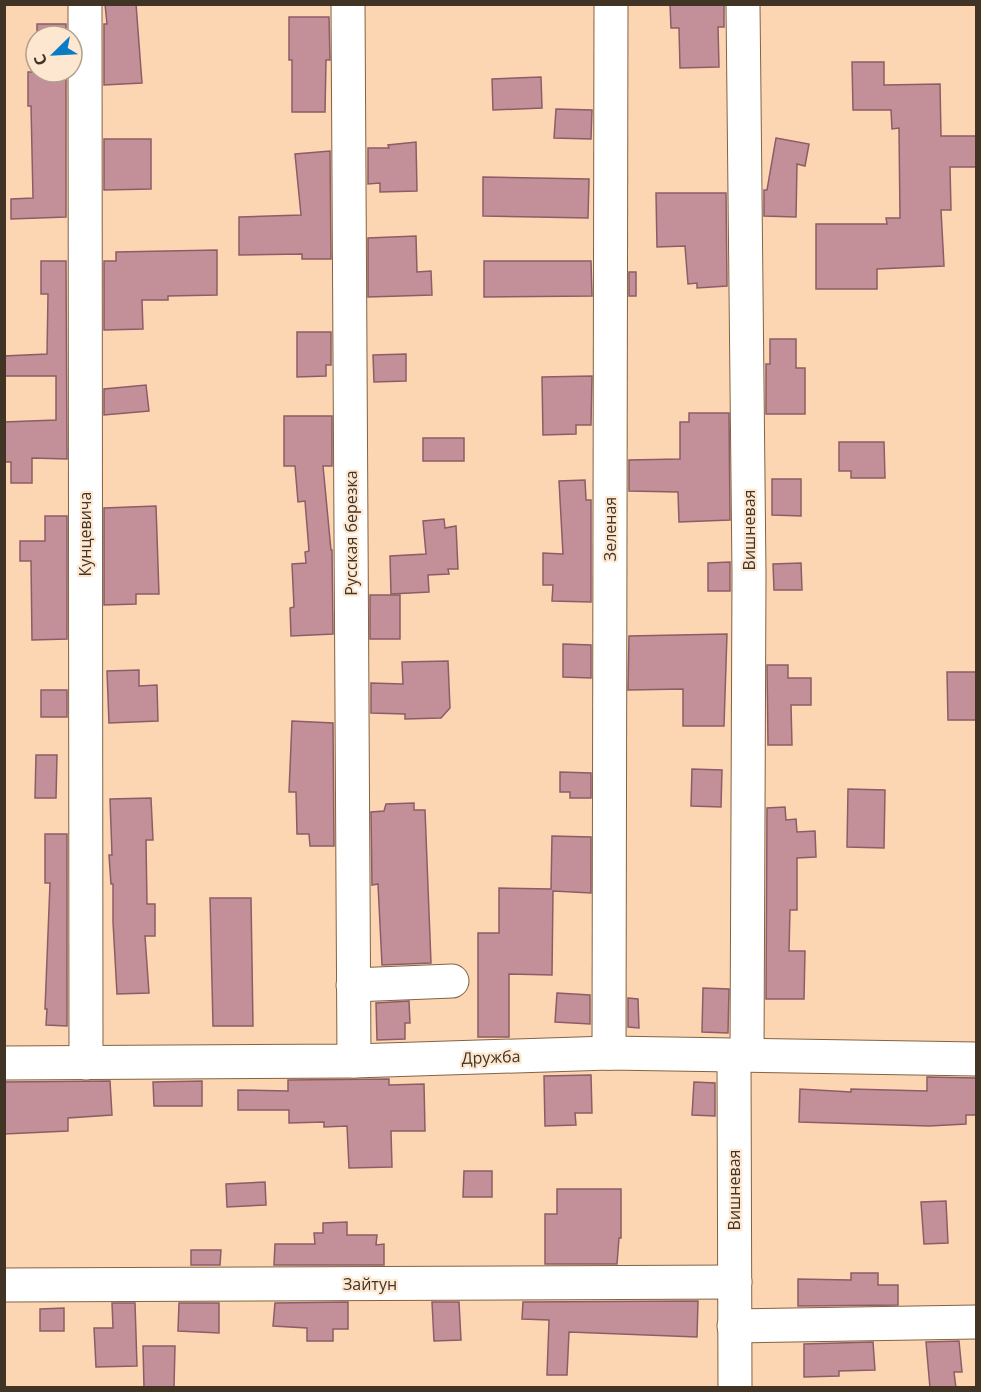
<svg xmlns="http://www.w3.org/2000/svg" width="981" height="1392" viewBox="0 0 981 1392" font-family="'Open Sans',sans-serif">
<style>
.building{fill:#c3909a;stroke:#8c5d66;stroke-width:1.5}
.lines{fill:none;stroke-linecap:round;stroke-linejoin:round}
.minor-casing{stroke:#846342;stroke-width:35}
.minor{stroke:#fff;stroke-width:33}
.labels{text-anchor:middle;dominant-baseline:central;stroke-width:4.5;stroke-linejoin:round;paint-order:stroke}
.street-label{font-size:16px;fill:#423425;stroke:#fde7d1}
</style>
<rect width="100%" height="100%" fill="#fcd6b2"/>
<g class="building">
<path d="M105 4H136L142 83 104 85V24H107Z"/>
<path d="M670 4H724V27H718L719 67 680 68 679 28H671Z"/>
<path d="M289 17H329L330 60H326L325 112H292V60H289Z"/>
<rect x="37" y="24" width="29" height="12"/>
<path d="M852 62H884V85L940 84 941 136H976V167H950L951 210H941L944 266 877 269V289H816V224H887L886 218H900L899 128 892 129 891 110H853Z"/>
<path d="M28 72H66V217L11 219V199L33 198 31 106H28Z"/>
<path d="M541 77 542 108 493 110 492 79Z"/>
<path d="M556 109 592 110 591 139 554 138Z"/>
<path d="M776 138 809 144 805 166 797 164 796 217 764 216V190H767Z"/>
<path d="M104 139H151V189L104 190Z"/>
<path d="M416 142 417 191 380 192V183L368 184V148H389L388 145Z"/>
<path d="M330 151 331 259H302V254L239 255V217L301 215 295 154Z"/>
<path d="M483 177 589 179 588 218 483 216Z"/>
<path d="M656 193H726L727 286 697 288V283L688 284 685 246 657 247Z"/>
<path d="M416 236 417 272 431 271 432 295 368 297V238Z"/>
<path d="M217 250V295L168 296V300H142L143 329 104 330V261H116V252Z"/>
<path d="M41 261H66L67 459 32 458V483H11V462H4V422L56 420V376H4V356L47 354 48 294H41Z"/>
<path d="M484 261H591L592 296 484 297Z"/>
<rect x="629" y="272" width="7" height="24"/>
<path d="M297 332H331V365H326V376L297 377Z"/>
<path d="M770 339H796V368H805V414H766V364H770Z"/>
<path d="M406 354V381L374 382 373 355Z"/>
<path d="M592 376 591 425H576V434L543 435 542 377Z"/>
<path d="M146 385 149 411 104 415V389Z"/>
<path d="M689 413H729L730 520 679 522 678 492 629 491V460L680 459V422H689Z"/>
<path d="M284 416H332V466H323L331 550H332L333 634 291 636 290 608 294 607 292 564 306 563 305 552 309 551 305 501 298 502 295 466H284Z"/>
<rect x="423" y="438" width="41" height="23"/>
<path d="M839 442H884L885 478H851V471H839Z"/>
<path d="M772 479H801V516L772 515Z"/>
<path d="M585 480 586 500H591V602L552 601 553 585H543V553L563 554 559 481Z"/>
<path d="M156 506 159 594H136V604L104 605V508Z"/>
<path d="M45 516H67V639L32 640 31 561H20V541H45Z"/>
<path d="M444 519 445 528 456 526 458 569H448L449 574 428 575 429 592 391 594 390 556 426 554 423 521Z"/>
<path d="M730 562V591H708V563Z"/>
<path d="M801 563 802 590H774L773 564Z"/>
<rect x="370" y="595" width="30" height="44"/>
<path d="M727 634 724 726H683V689L628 690 629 636Z"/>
<path d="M563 644 591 645V678L563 677Z"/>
<path d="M448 661 450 708 441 718 405 719V714L371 713V683L403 684 402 662Z"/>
<path d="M767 665H788V678H811V705H791L792 745H768Z"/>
<path d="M139 670V686L157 685 158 721 109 723 107 671Z"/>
<path d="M947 672H976V720H948Z"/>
<rect x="41" y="690" width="26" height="27"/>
<path d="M292 721 333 723 334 846H310L309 834H297L296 792H289Z"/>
<path d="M36 755H57L56 798H35Z"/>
<path d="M692 769 722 770 721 807 691 806Z"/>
<path d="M560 772 591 773V798H570V792H560Z"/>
<path d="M848 789 885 790 884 848 847 847Z"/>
<path d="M151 798 153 840H146L147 904H155V936H145L149 993 117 994 113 922V884H111L109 855H112L110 799Z"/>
<path d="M414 803V810H425L431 963 382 965 378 884 372 885 371 812 384 811 386 804Z"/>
<path d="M785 807 786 820 796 819 797 832 815 831 816 857 797 858V910H790L789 951H805L804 999H766L767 808Z"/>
<path d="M45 834H67V1026L46 1025 47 1009H45L50 883H45Z"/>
<path d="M552 836 591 837V893L553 891 552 975 509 974V1037H478V933H499V888L551 889Z"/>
<path d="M210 898H251L253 1026H213Z"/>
<path d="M703 988 729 989 728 1033 702 1032Z"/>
<path d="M557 993 590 995V1024L555 1022Z"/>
<path d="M628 998 638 999 639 1028 628 1027Z"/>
<path d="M409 1001 410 1023H405V1039L377 1040 376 1003Z"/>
<path d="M591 1075 592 1113H575L576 1125 545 1126 544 1076Z"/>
<path d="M927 1077 976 1078V1115H966V1124L929 1126 799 1122 800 1089 851 1092V1089L927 1091Z"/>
<path d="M389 1079V1085L424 1084 425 1131H391L392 1167 349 1168 347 1126 324 1127V1122L289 1123V1110H238V1090L288 1091V1080Z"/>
<path d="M110 1081 112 1115 68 1118V1131L4 1134V1082Z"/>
<path d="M202 1081V1106H154L153 1082Z"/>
<path d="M694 1082 715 1083V1116L692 1115Z"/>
<path d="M464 1171H492V1197H463Z"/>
<path d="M265 1182 266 1205 227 1207 226 1184Z"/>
<path d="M557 1189H621V1238H619L617 1264H545V1214H557Z"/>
<path d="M946 1201 948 1243 924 1244 921 1202Z"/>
<path d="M347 1222V1235H377L376 1245 384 1244V1265H274L275 1244H315L314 1233H323V1223Z"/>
<path d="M191 1250H221L220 1265H191Z"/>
<path d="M851 1273H878V1285H898V1305L798 1306V1279L851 1280Z"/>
<path d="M698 1301 697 1337 569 1332 567 1375H547L549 1320 522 1319 523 1302Z"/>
<path d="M348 1302V1329H333V1341H307V1328L273 1326 275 1303Z"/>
<path d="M432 1302H459L461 1340 434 1341Z"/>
<path d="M112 1303H135L137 1366 96 1367 94 1328H113Z"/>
<path d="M179 1303H219V1333L178 1331Z"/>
<path d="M64 1308V1331H40V1309Z"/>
<path d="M959 1341 962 1372H954L956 1388H930L926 1342Z"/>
<path d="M873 1342 875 1370 839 1371V1376L804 1377V1344Z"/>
<path d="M143 1346H175L174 1388H144Z"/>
</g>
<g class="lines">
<defs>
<g id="minor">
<path d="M85 4 86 1063"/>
<path d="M348 4 354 1061"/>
<path d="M743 4 749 574 747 1055"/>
<path d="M353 985 452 981"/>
<path d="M609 1053 611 4"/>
<path d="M734 1055 735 1388"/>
<path d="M4 1063 354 1061 609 1053 976 1059"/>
<path d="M4 1285 735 1282"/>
<path d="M734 1326 976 1322"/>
</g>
</defs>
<use href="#minor" class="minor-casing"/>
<use href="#minor" class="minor"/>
</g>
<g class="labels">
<g class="street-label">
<text transform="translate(610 529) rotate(-90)">Зеленая</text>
<text transform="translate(749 530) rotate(-90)">Вишневая</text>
<text transform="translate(351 533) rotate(-90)">Русская березка</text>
<text transform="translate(85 534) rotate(-90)">Кунцевича</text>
<text transform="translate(491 1057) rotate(-2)">Дружба</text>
<text transform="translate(734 1190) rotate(-90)">Вишневая</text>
<text x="370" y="1284">Зайтун</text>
</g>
</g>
<rect width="981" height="1392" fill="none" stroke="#423425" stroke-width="12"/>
<g transform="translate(54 54) rotate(246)"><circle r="28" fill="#fde7d1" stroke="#b29f8c" stroke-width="1.5"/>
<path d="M0-4.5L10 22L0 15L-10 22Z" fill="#077cc5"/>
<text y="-9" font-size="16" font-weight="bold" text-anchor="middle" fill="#423425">С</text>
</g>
</svg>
